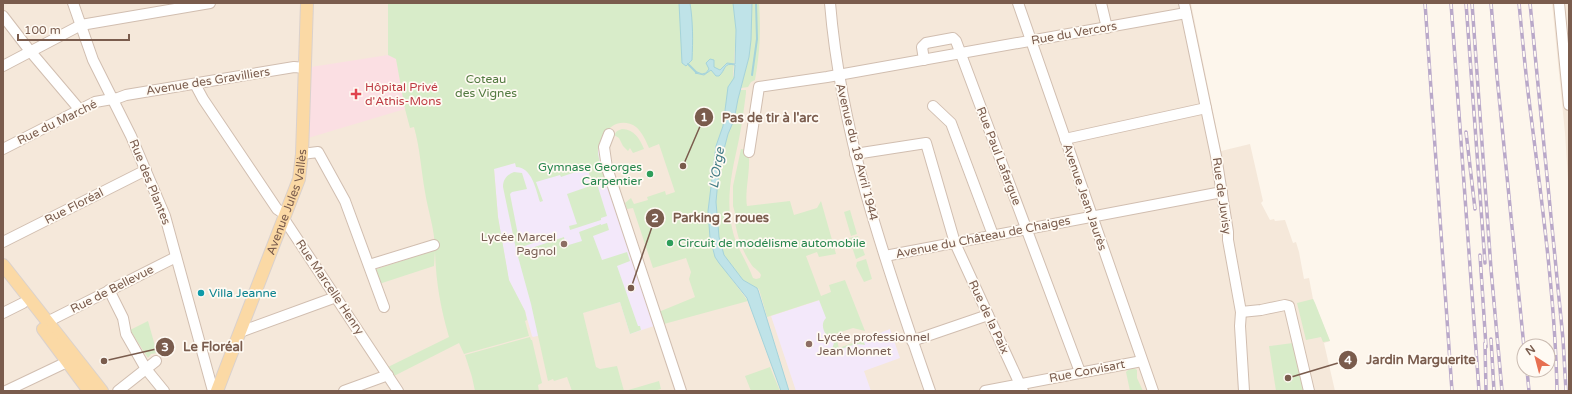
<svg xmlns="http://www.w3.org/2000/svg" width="1572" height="394" viewBox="0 0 1572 394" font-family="'Varela Round',sans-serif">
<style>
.residential{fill:#f5e8da}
.education{fill:#f3e8fa}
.medical{fill:#fbdfe3}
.green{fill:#d8ecc9}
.water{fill:#bfe3e8;stroke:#a5d3da}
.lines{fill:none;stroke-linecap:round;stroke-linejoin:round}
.stream{stroke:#a5d3da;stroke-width:2}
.minor-casing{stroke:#d1beb0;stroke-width:12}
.major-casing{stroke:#dad1cd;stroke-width:14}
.minor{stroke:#fff;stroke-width:10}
.major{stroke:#fbd9a5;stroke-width:12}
.rail-casing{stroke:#b9a8c9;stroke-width:3.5}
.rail{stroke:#fffaf3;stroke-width:2;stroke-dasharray:6;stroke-linecap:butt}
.health-dot{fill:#e0444e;stroke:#fffaf3;stroke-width:1.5}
.leisure-dot{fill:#2e9e5b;stroke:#fffaf3;stroke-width:1.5}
.education-dot{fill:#8d6e63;stroke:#fffaf3;stroke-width:1.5}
.culture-dot{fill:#0f9aa8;stroke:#fffaf3;stroke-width:1.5}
.labels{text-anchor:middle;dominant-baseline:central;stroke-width:3.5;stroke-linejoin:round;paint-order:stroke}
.street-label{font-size:12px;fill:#7a5c4d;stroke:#fffaf3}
.park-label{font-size:12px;fill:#537a41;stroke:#fffaf3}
.health-label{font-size:12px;fill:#be3a42;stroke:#fffaf3;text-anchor:start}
.leisure-label{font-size:12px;fill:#27864d;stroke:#fffaf3;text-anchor:end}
.education-label{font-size:12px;fill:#785e54;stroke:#fffaf3;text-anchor:end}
.culture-label{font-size:12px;fill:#0d838f;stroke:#fffaf3;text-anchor:start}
.water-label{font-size:13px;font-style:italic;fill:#437c86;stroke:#fffaf3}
.leader{fill:none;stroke:#7a5c4d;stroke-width:1.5}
.callout-dot{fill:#7a5c4d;stroke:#fffaf3;stroke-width:1.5}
.mark-label{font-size:12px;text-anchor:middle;font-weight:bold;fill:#fff}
.callout-label{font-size:13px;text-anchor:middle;font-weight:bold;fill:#7a5c4d;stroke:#fffaf3;stroke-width:3.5;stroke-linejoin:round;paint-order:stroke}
</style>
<rect width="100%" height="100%" fill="#fdf6ec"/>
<g class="residential">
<path d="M3 3H1191L1221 151 1250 144 1263 201 1261 203 1270 220 1274 219 1275 221 1285 220 1293 243 1296 242 1299 252 1304 279 1309 278 1313 299 1330 341 1324 343 1335 391H3Z"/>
<path d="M1552 3H1569V194L1565 133Z"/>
</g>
<g class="education">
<path d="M598 148 605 179 654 326 630 334 620 302 564 318 567 329 533 337 532 336 525 311 509 281 498 217 494 168 524 161Z"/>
<path d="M823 299 839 349 890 329 900 358 864 371 871 391H796L771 316Z"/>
</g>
<path class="medical" d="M388 55 396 58 405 109 308 138 311 67Z"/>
<g class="green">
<path d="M388 3H733L736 30 733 76 735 78 724 112 723 126 716 146 708 211 710 238 715 257 748 301 664 324 661 318V311L695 297 689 279 691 272 686 258 653 268 633 208 627 209 625 203 631 198 634 204 648 200 647 197 665 191 666 195 675 192 659 144 649 148C646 141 642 132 636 127 625 119 610 123 605 135 603 138 598 144 598 148 597 156 603 171 605 178L604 180 601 178 598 182 599 186 598 187 607 216 601 218V220L570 230 569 226 577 224 567 194 593 185 587 168 561 177 560 175 536 182 543 201 540 202C536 190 532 167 516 167L515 163 494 169 498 217 509 280 525 311 527 320 525 321 529 336 464 354 459 343 394 376 388 367 449 337C440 306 436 282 435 251L434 266 379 284 374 270 435 250C435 230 428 211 425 192 421 170 420 148 414 127L410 128 405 109 396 59 388 55Z"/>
<path d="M752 3H759C761 31 760 52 755 80L751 82 748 87 741 88 749 57 751 40Z"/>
<path d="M740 90H746V93C744 108 742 124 739 139 732 172 724 202 734 236 739 251 748 264 753 278L756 279 760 278 761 275C759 270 754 269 751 264 741 249 736 232 734 215L735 213 733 206V186L741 149 747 150C753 159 744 192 747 206L790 201 794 215 817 208 821 201 836 254 819 257 817 252 806 256 821 296 831 292 829 285 845 280 865 331 853 328 835 334 839 348 863 339 865 345C851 341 842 353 832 349L834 343C827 338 818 326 826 318L819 300 767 317 759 289 743 280 724 255 720 245 717 223 716 202 718 180 723 153 728 134 734 120Z"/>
<path d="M622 129C634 129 640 139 644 149L633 153 630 148 628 151 623 146 619 138 614 135 617 131Z"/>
<path d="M514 172 522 173 527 189 512 192 510 194 519 240 535 237 536 242 516 249 503 187C503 179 507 175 514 172Z"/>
<path d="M850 210 857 234 851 236 844 212Z"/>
<path d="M607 223 609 230 593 236 602 260 627 252 630 261 617 266 638 326H640L641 330 630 334 620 302 583 313 596 367 600 369 617 366 624 391H572L567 377 554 381 553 379 548 381 531 304 517 253 564 237 565 243 562 247 582 241 579 232 601 224V225Z"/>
<path d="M858 236 865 255 856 259 849 238Z"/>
<path d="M866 259 872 279 864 282 856 266 857 262Z"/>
<path d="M1313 299 1315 303 1330 341 1323 342 1321 337 1306 340 1297 303Z"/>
<path d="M148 321 157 353 151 354 148 358 130 330Z"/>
<path d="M530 337 531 340H532L542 383 538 385 539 391H475L472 377 465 355Z"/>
<path d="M1293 343 1305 391H1276L1269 346Z"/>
<path d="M770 367 780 391H751L745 376Z"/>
<path d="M1134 368 1137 370V378L1143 391H1130L1126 372 1128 370Z"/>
<path d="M659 381 661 389 654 391H625Z"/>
</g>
<g class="water">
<path d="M679 3H690C693 22 693 40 692 60L686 66 682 63Z"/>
<path d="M733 3H752L751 40 749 57 738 99 734 120 728 134 723 153 718 180 716 202 719 237 724 255 743 280 757 288 758 290 789 391H781L747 298 719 263 715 257 710 238 708 211 716 146 723 126 728 87 734 78 735 65C723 62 726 70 719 76H716L711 70 704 75 695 73 697 72 702 74 706 73 709 69 706 63 710 59 714 60V67L720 70 727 63 735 64 736 30Z"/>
</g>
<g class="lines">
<g class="stream">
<path d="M688 64 697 73"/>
<path d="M752 75 757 39 756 3"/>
</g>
<defs>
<g id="minor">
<path d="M73 3 93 60 131 136 165 216 213 391"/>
<path d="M830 3C841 137 886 264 930 391"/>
<path d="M1018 3 1153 391"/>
<path d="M1101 3 1107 28"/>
<path d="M1184 3 1216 156 1228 232V240L1241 312 1240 326 1244 391"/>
<path d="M1559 3 1569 105"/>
<path d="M3 16 30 51 80 110"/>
<path d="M924 60 922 47 926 43 953 38 956 41 1080 372"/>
<path d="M3 66 81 25 210 3"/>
<path d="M195 84 203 99 277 209 283 213 284 219 398 391"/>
<path d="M933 106 951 123 993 235"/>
<path d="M609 134 604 147 607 168 681 391"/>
<path d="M1065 139 1206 108"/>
<path d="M3 149 95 102 118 98 126 95 294 67 305 68"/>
<path d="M749 152 759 87 827 77 1186 13"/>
<path d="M302 154 318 152 345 201 384 307"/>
<path d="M855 154 926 143 955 243 1023 391"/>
<path d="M3 242 146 170"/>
<path d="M885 256 1222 192"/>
<path d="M369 265 434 245"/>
<path d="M109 290 123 318 126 334 146 369 164 391"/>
<path d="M1241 312 1261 310 1285 305 1289 306 1309 391"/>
<path d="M3 313 23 303"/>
<path d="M47 322 176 257"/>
<path d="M240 332 336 297"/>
<path d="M912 341 988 315"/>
<path d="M6 391 67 362"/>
<path d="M118 391 156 361"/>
<path d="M344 391 388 375"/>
<path d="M985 391 1142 361"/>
</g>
<g id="major">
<path d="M3 265 102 391"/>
<path d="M43 329 89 391"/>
<path id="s1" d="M217 391 299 179 302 154 307 3"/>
</g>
</defs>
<use href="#minor" class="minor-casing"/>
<use href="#major" class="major-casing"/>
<use href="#minor" class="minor"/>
<use href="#major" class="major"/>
<defs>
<g id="rail">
<path d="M1425 3 1452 391"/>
<path d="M1451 3 1479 391"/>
<path d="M1466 3 1485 263"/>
<path d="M1472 3 1491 269 1502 391"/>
<path d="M1491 3 1497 76 1524 347"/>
<path d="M1519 3C1522 35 1525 68 1529 100 1541 197 1555 293 1557 391"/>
<path d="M1530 3 1563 339 1566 391"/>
<path d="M1466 132 1475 209"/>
<path d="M1480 255 1486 347"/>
<path d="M1491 339 1494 391"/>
<path d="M1485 343 1486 391"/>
<path d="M1527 370 1529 391"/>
</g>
</defs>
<use href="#rail" class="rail-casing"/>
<use href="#rail" class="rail"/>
</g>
<path class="health-dot" d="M354 88h4v4h4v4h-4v4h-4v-4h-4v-4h4z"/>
<g class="leisure-dot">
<circle cx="650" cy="174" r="4"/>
<circle cx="670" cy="243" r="4"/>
</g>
<g class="education-dot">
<circle cx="564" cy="244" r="4"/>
<circle cx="809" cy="344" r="4"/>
</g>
<circle class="culture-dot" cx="201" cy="293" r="4"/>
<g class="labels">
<g class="street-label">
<text transform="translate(1074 33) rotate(-10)">Rue du Vercors</text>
<text transform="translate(208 81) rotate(-9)">Avenue des Gravilliers</text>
<text transform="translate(57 122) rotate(-26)">Rue du Marché</text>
<text transform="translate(857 152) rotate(76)">Avenue du 18 Avril 1944</text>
<text transform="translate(999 156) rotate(69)">Rue Paul Lafargue</text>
<text transform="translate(150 182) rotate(68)">Rue des Plantes</text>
<text transform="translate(1222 196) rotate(82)">Rue de Juvisy</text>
<text transform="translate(1085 197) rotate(71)">Avenue Jean Jaurès</text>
<text stroke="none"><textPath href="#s1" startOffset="202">Avenue Jules Vallès</textPath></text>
<text transform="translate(74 206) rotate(-27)">Rue Floréal</text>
<text transform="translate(983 237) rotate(-11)">Avenue du Château de Chaiges</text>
<text transform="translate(330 287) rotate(56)">Rue Marcelle Henry</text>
<text transform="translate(112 289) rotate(-27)">Rue de Bellevue</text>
<text transform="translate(989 317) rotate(65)">Rue de la Paix</text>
<text transform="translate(1087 371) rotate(-11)">Rue Corvisart</text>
</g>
<g class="park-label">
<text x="486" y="79">Coteau<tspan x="486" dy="14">des Vignes</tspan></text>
</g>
<g class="health-label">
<text x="365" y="87">Hôpital Privé<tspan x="365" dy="14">d'Athis-Mons</tspan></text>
</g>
<g class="leisure-label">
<text x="642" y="167">Gymnase Georges<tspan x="642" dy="14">Carpentier</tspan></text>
<text x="678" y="243" text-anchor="start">Circuit de modélisme automobile</text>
</g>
<g class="education-label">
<text x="556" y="237">Lycée Marcel<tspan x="556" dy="14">Pagnol</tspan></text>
<text x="817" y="337" text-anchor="start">Lycée professionnel<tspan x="817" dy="14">Jean Monnet</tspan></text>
</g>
<g class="culture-label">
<text x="209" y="293">Villa Jeanne</text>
</g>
<g class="water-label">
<text transform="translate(717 168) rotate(-81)">L'Orge</text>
</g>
</g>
<path class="leader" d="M683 166L704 117M631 288L655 218M104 361L165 347M1288 378L1348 360"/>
<g class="callout-dot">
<circle cx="683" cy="166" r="4"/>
<circle cx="631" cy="288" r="4"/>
<circle cx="104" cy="361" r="4"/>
<circle cx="1288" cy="378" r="4"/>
<circle cx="704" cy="117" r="10"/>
<circle cx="655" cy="218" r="10"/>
<circle cx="165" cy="347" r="10"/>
<circle cx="1348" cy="360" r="10"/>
</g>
<g class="mark-label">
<text x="704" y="121">1</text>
<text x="655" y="222">2</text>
<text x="165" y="351">3</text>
<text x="1348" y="364">4</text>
</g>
<g class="callout-label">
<text x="770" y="122">Pas de tir à l'arc</text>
<text x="721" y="222">Parking 2 roues</text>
<text x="213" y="351">Le Floréal</text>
<text x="1421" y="364">Jardin Marguerite</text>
</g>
<rect width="1572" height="394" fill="none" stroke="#7a5c4d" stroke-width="8"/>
<g transform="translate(1536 358) rotate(324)"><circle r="19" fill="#fffaf3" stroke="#cabbb1"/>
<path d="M0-3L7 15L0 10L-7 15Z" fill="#e76f51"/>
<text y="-6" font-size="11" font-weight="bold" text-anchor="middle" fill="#7a5c4d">N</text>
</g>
<path d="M18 34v6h111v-6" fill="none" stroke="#7a5c4d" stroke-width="2"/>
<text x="24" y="34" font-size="12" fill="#7a5c4d" stroke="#fffaf3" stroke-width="3" paint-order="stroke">100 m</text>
</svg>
